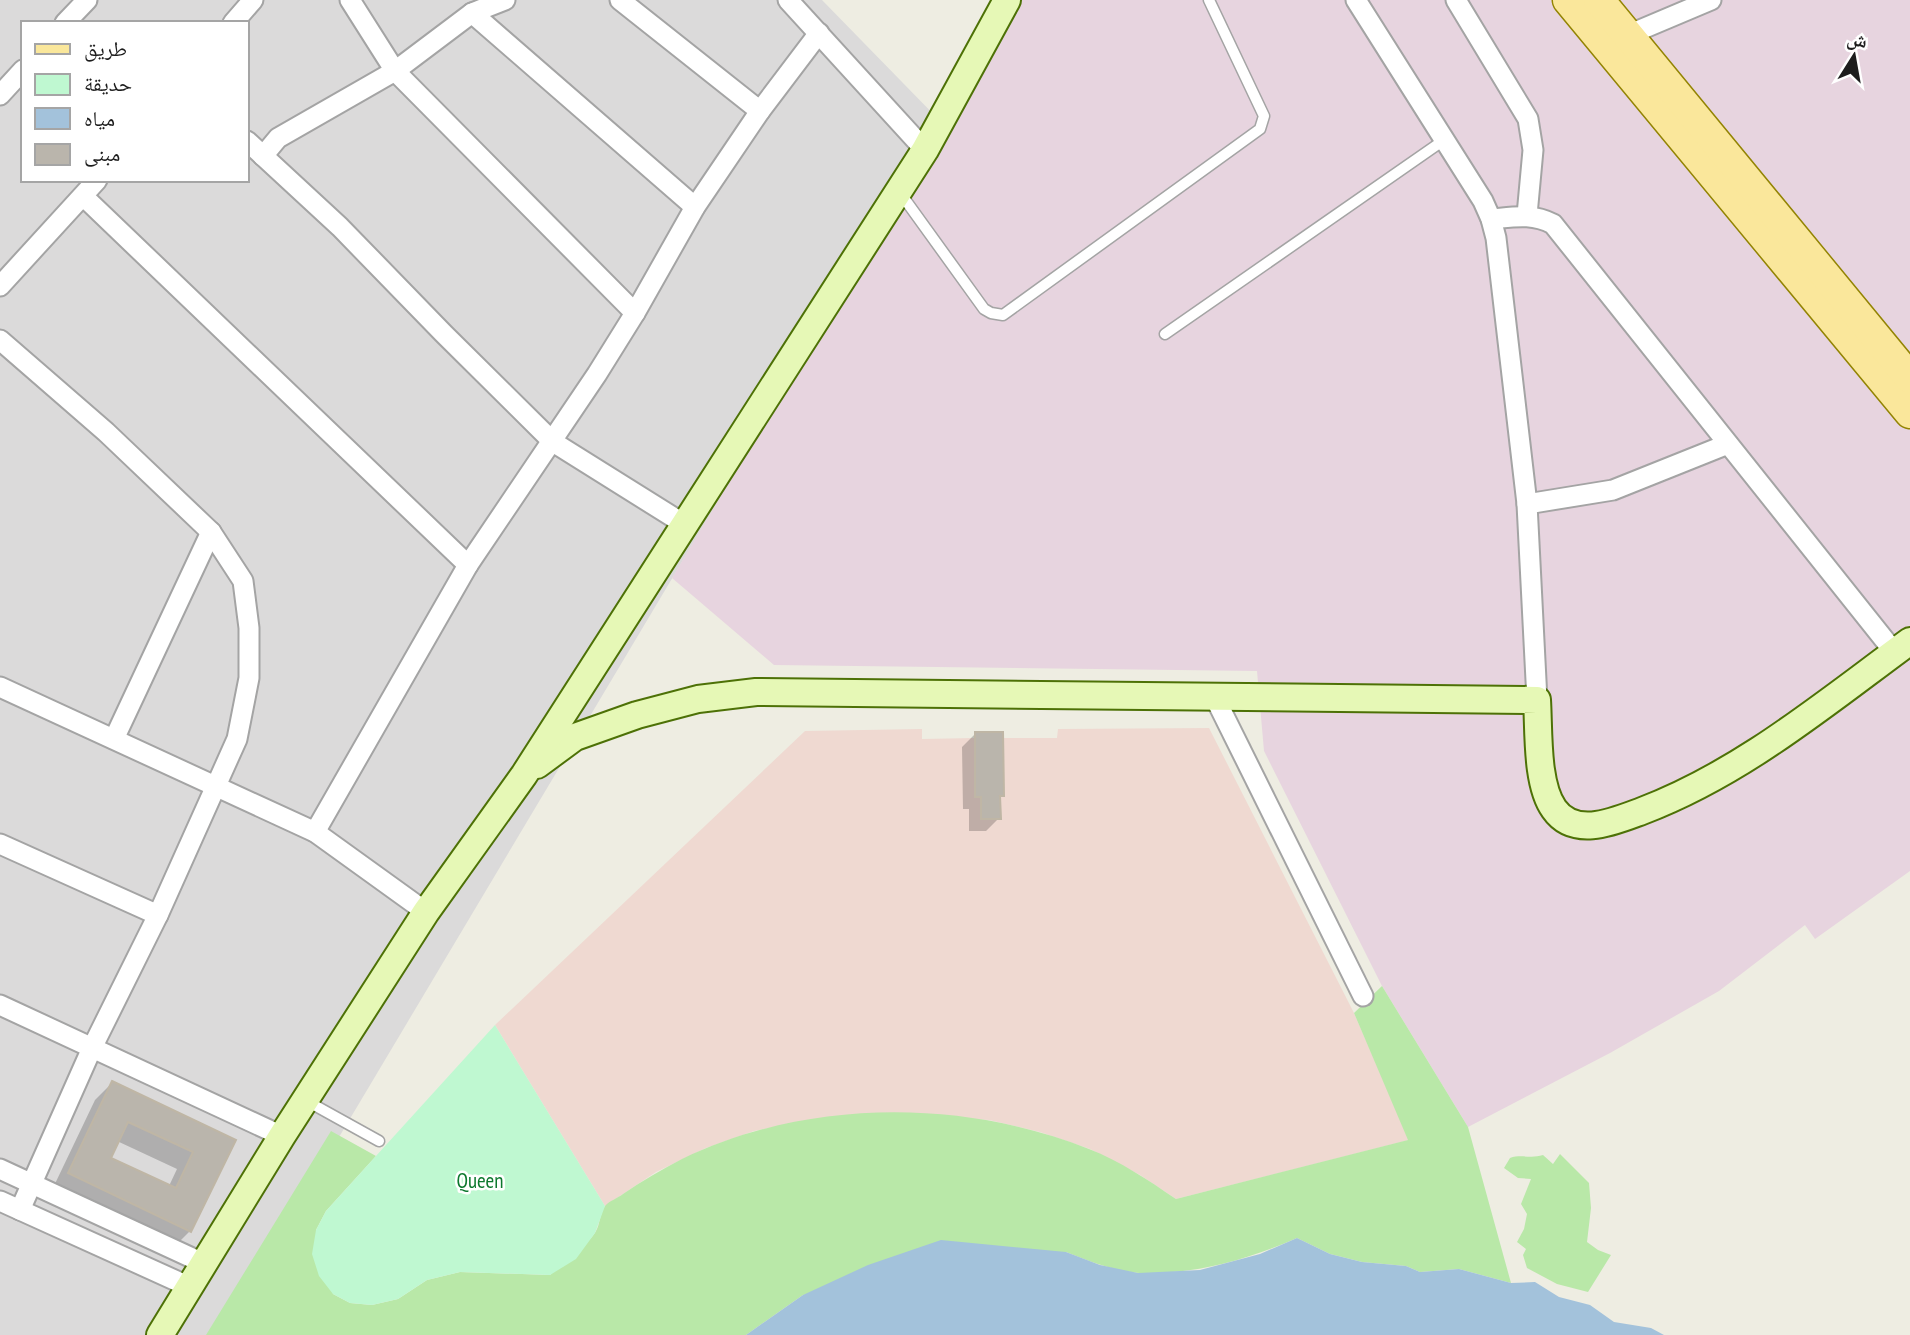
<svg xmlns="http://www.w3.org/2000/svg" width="1910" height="1335" viewBox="0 0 1910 1335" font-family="'PT Sans Narrow','Noto Naskh Arabic',sans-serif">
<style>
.residential{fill:#dbdada;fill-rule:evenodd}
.commercial{fill:#efd9d1}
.industrial{fill:#e7d4df}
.grass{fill:#b9e8a8}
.park{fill:#bff8d1}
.water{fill:#a3c2db}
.shadow{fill:#0003;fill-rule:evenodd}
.building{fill:#bab5ac;stroke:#bfb6a5;stroke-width:2;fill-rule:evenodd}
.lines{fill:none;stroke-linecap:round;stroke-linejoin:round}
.lane-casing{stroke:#a4a4a4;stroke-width:13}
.street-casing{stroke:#a4a4a4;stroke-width:23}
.secondary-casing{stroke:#4d7106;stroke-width:30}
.primary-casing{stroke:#938403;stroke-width:33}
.lane{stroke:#fff;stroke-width:10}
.street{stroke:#fff;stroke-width:19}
.secondary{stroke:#e6f8b6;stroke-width:26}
.primary{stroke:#fae79b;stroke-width:30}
.labels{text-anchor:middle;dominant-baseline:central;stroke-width:5;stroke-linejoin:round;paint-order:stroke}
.park-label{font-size:21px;fill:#0d782e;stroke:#fff}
</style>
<rect width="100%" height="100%" fill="#eeede2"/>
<path class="residential" d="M0 0H822L943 124 221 1335H0ZM23 23H247V180H23Z"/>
<path class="commercial" d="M1209 728 1354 1013 1409 1140 1176 1199 1140 1175 1090 1149 1040 1132 989 1120 874 1113 811 1120 754 1131 706 1148 656 1172 605 1206 495 1025 805 731 922 729V739L974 738 975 732H1003L1004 738H1057L1058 729Z"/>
<path class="industrial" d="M1010 0H1910V871L1815 939 1805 925 1719 991 1610 1053 1468 1127 1382 986 1264 751 1257 671 774 665 672 578 943 124Z"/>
<g class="grass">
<path d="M1382 986 1468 1127 1511 1283 1459 1269 1420 1272 1406 1266 1362 1262 1330 1254 1297 1238C1247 1260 1194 1275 1139 1273 1113 1271 1089 1261 1066 1252L803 1295 746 1335H206L331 1131 376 1156 326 1211 316 1230 333 1294 350 1303 372 1305 398 1299 427 1280 460 1272 550 1275C563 1263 588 1245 596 1231 600 1224 600 1213 605 1206 609 1201 618 1198 623 1194 642 1181 661 1170 682 1159 806 1099 961 1098 1089 1149 1120 1161 1148 1180 1176 1199L1408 1140 1354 1013Z"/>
<path d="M1560 1154 1589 1183 1591 1208 1587 1242 1598 1250 1611 1255 1588 1292 1557 1284 1527 1268 1523 1255 1526 1249 1517 1242 1524 1229 1527 1214 1521 1204 1531 1179 1518 1178 1504 1168 1510 1158C1521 1154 1531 1159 1543 1155L1553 1164Z"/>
</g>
<path class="park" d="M495 1025 605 1206 595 1233 576 1259 550 1275 460 1272 427 1280 398 1299 372 1305 350 1303 333 1294 319 1276 312 1254 316 1230 326 1211Z"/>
<path class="water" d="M1297 1238 1330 1254 1362 1262 1406 1266 1420 1272 1459 1269 1511 1283 1535 1282 1559 1297 1590 1305 1614 1322 1651 1328 1664 1335H746L803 1295 868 1265 941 1240 1066 1252 1100 1265 1138 1273 1200 1270 1260 1254Z"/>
<g class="shadow">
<path d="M975 734 1002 795 999 799V818L986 831H969V809H963L962 747Z"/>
<path d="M112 1083 233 1141 190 1231 173 1248 52 1190 95 1100ZM117 1141 177 1169 169 1186 109 1158Z"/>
</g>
<g class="building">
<path d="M975 732H1003L1004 796H1000L1001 819H981V797H975Z"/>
<path d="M112 1081 236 1140 191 1232 68 1173ZM128 1122 193 1152 176 1188 111 1158Z"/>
</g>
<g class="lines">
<defs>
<g id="lane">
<path d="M901 194 984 309 991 313 1003 315 1260 129 1264 116 1209 0"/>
<path d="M1165 334 1444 140"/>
<path d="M305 1100 379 1141"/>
</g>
<g id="street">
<path d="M350 0 395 71 635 313"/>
<path d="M620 0 760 111"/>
<path d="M788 0 925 150"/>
<path d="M1356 0 1483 201 1491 219 1496 238 1527 504 1537 700"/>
<path d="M1456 0 1528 119 1533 150 1527 215"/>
<path d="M472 13 695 207"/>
<path d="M65 23 87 0"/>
<path d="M233 23 253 0"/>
<path d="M1628 35 1711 0"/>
<path d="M0 95 23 70"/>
<path d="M247 141 340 227 444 334 553 442 684 524"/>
<path d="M263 156 278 138 395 71 472 13 505 0"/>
<path d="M83 196 468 565"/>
<path d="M1491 219C1514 217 1532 213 1553 224L1895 653"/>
<path d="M0 286 97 180"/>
<path d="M0 340 106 432 211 532 243 581 249 628V678L237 739 158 915 92 1048 20 1210"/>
<path d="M1527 504 1613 490 1728 444"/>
<path d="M0 687 315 832 426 912"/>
<path d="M1214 696 1363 996"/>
<path d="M114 739 211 532"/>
<path d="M315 832 468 565 597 374 635 313 695 207 760 111 819 33"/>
<path d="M0 844 158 915"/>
<path d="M0 1005 282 1136"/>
<path d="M0 1169 203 1263"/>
<path d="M0 1201 190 1287"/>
</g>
<g id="secondary">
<path d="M537 765 575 737 637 715 698 699 756 692 1537 700C1539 731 1536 784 1554 809 1575 839 1615 821 1642 811 1742 773 1824 704 1910 641"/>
<path d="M160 1335 282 1136 426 912 524 775 925 150 1007 0"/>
</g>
<g id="primary">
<path d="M1568 0 1910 413"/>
<path d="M1599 0 1910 378"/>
</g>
</defs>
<use href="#lane" class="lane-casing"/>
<use href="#street" class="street-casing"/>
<use href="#secondary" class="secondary-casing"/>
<use href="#primary" class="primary-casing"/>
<use href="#lane" class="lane"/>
<use href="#street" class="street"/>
<use href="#secondary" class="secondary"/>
<use href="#primary" class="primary"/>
</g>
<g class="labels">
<g class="park-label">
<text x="480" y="1180">Queen</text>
</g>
</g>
<rect x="21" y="21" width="228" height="161" fill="#ffffff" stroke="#a5a5a5" stroke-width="2"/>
<rect x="35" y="44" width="35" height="10" fill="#fae79b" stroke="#a5a5a5" stroke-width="2"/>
<text x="84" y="56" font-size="21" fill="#1d1d1d">طريق</text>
<rect x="35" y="74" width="35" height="21" fill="#bff8d1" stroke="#a5a5a5" stroke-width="2"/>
<text x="84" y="91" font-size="21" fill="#1d1d1d">حديقة</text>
<rect x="35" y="108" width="35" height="21" fill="#a3c2db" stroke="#a5a5a5" stroke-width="2"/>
<text x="84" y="126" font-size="21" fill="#1d1d1d">مياه</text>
<rect x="35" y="144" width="35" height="21" fill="#bab5ac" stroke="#a5a5a5" stroke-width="2"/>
<text x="84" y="161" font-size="21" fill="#1d1d1d">مبنى</text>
<g transform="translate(1854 56) rotate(11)" stroke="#ffffff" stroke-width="5" paint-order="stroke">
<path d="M0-5L12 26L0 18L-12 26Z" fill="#1d1d1d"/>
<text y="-10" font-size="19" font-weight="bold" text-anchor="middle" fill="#1d1d1d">ش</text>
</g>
</svg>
